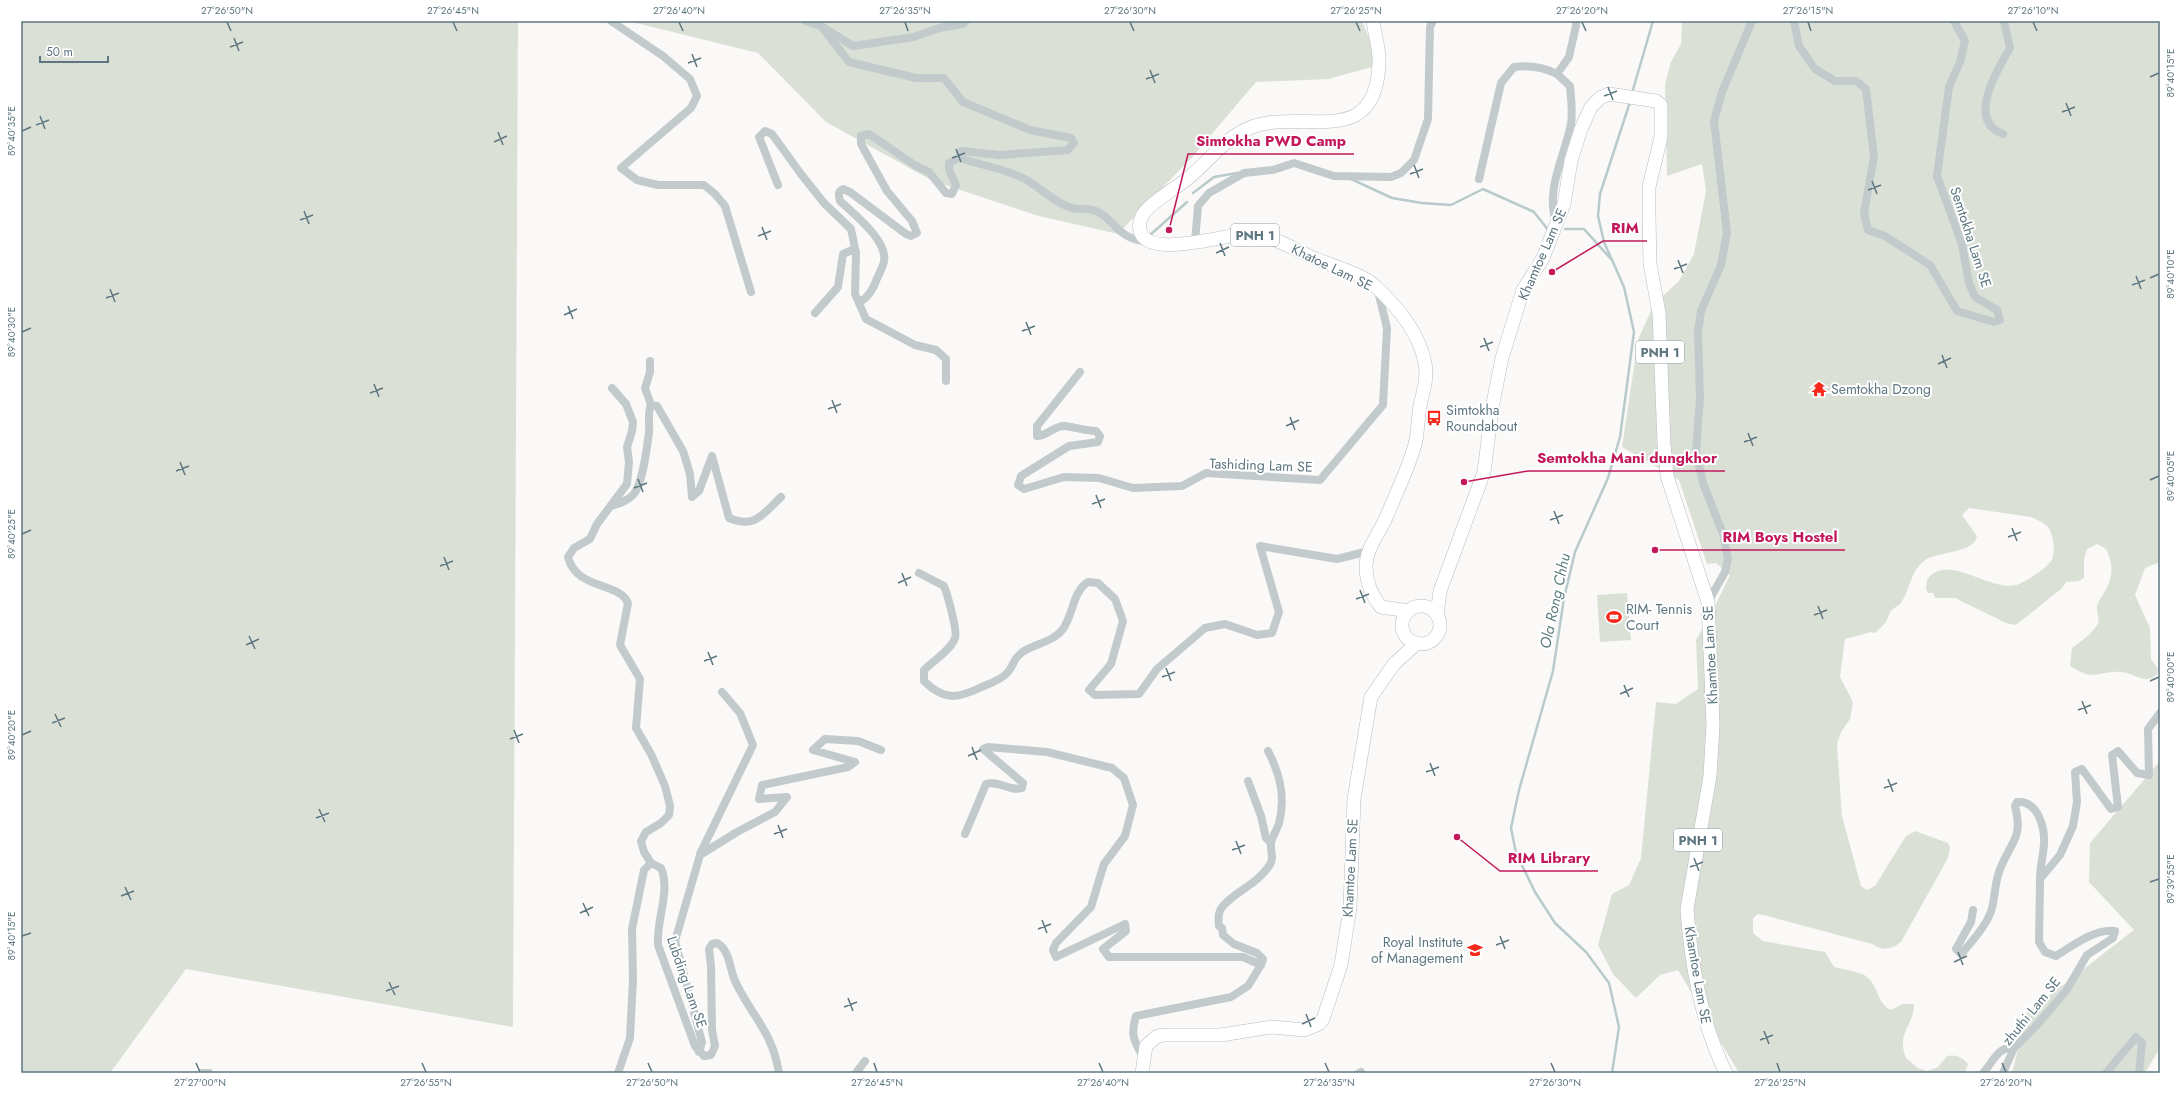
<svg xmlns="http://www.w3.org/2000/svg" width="2181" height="1094" viewBox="0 0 2181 1094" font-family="Jost,sans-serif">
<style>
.green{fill:#dbe0d6}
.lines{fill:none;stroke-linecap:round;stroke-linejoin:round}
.stream{stroke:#b8cacb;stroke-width:2.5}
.primary-casing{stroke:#b6bdc1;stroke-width:14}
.street{stroke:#c2cacc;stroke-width:8}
.primary{stroke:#fff;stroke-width:13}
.ticks{fill:none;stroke:#5d7680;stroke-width:1.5}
.labels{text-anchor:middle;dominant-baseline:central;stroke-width:4;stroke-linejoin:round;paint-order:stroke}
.shield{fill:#fff;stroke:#8e9fa6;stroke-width:1}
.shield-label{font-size:13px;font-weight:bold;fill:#5d7680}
.street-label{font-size:14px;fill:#5d7680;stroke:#fff}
.poi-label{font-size:14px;fill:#5d7680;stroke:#fff;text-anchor:start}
.water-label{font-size:15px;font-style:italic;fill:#5d7c7e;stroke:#fff}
.leader{fill:none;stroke:#c2185b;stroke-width:1.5}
.callout-dot{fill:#c2185b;stroke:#fff;stroke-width:1.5}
.callout-label{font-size:15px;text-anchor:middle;font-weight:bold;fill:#c2185b;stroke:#fff;stroke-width:4;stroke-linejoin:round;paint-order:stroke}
.neatline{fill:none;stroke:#5d7680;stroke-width:1.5}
.ticks-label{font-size:10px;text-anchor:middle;fill:#5d7680}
</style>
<rect width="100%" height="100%" fill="#faf9f7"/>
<g class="green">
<path d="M21 21H518L513 1027 186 969 110 1073H21Z"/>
<path d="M628 21H1362L1380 65 1328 79 1256 82 1194 155 1118 234 1039 216 933 181 826 122 758 53Z"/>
<path d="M1682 21H2160V562L2145 568 2135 595 2150 628 2151 659 2158 669 2157 674C2146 686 2134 673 2122 672 2098 670 2096 683 2070 666L2072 648C2081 641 2091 635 2097 625 2101 619 2096 613 2097 607 2097 602 2102 597 2104 593 2113 577 2114 565 2106 549L2097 544 2087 549 2084 559V578L2079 581 2066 582 2061 589 2016 625 2006 623 1955 598H1935L1933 593H1928L1926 589 1927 580C1947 551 1989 592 2016 585 2024 583 2047 568 2051 561 2056 553 2054 533 2047 526 2043 522 2037 520 2031 517L1969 508 1962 515 1977 536C1974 553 1942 551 1927 559 1910 569 1911 589 1901 603 1898 607 1894 607 1891 611 1889 614 1888 618 1886 622 1883 626 1879 629 1875 633L1871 632 1845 639 1840 677 1853 702 1850 719 1841 732 1837 744 1842 816 1861 886 1867 890 1875 886 1906 836 1915 831 1948 843 1950 848 1948 858 1901 942C1890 950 1883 951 1872 944L1767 916 1758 914 1753 918V933L1763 941 1825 952 1834 967C1842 969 1860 972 1866 976 1879 986 1877 1004 1891 1010L1902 1004H1914C1914 1026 1896 1032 1906 1058L1918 1068 1927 1071 1938 1067 1947 1056C1956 1054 1963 1057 1968 1064L1965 1073H1739L1678 970 1660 975 1636 998 1613 974 1598 945 1612 894 1629 885 1641 858 1656 702 1676 704 1698 689 1696 640 1714 608 1730 575 1716 563 1707 564 1679 480 1622 447 1638 340 1654 304 1679 281 1694 254 1706 191 1702 164 1667 176 1665 84 1671 62 1681 44Z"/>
<path d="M1627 593 1631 640 1600 642 1597 595Z"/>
<path d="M2160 761V1048L2145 1073H2012L2027 1013 2134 930 2089 882 2090 843Z"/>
</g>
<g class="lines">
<g class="stream">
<path d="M1632 93 1653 21"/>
<path d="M1351 179 1392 198 1422 203 1451 205 1483 189 1534 212 1549 231"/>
<path d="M1193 193 1214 177 1237 173"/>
<path d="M1565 229H1584L1611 259"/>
<path d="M1149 236 1187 202"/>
<path d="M1612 1073 1619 1027 1609 983 1586 952 1555 923 1535 892 1516 853 1511 828 1519 790 1553 671 1564 598 1575 552 1608 478 1620 437 1634 332 1624 287 1604 242 1598 216 1600 194 1630 102"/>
</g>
<defs>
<g id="primary">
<path d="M1373 21C1375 35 1380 51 1379 64 1375 154 1300 105 1247 129 1223 140 1207 163 1187 179 1175 189 1149 203 1142 216 1140 220 1139 226 1140 230 1146 261 1228 233 1249 234 1271 235 1290 247 1309 256 1328 265 1360 272 1375 286 1397 306 1419 333 1425 363 1428 378 1423 392 1420 406 1418 418 1418 429 1416 440 1411 464 1395 495 1386 518 1379 534 1366 548 1366 567 1366 581 1372 596 1381 607L1409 611"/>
<circle cx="1421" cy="625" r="19"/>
<path d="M1437 615 1440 591 1484 472 1492 408 1502 358 1523 290 1543 258 1564 204 1571 161 1581 129 1591 107 1600 98 1609 94 1656 101 1661 105V137L1649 187V217L1650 264 1659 313 1664 444 1667 476 1708 602 1713 725 1710 776 1687 909C1691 964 1701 1023 1726 1073"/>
<path d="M1142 1073 1146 1046 1156 1037 1162 1035H1221L1272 1027 1304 1030 1319 1024 1323 1019 1341 965 1350 908 1354 799 1371 697 1394 664 1417 643"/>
</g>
</defs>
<use href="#primary" class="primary-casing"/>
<g class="street">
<path d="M611 21 663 56 690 79 697 96 691 108 621 168 637 180 658 185H704L715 194 725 206 751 292"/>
<path d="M805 21 821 26 853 46 914 37 939 28 963 24 966 21"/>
<path d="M1794 21 1799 46 1815 69 1835 81H1856L1866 89 1874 157 1864 213 1868 230 1885 236 1930 265 1957 311 1994 322 2000 320 1997 310 1975 297 1969 283 1962 244 1937 176 1949 87 1960 62 1965 41 1954 21"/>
<path d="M821 26 849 62 916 78H944L963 102 1030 130 1071 138 1074 143 1068 150 1000 155 961 151 959 158C978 164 1005 169 1023 178 1039 186 1054 203 1072 208 1079 210 1087 208 1093 210 1113 215 1116 240 1147 241"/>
<path d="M2003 134C1966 121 1997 70 2010 48L2004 21"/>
<path d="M1479 179 1501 83 1514 67C1529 65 1543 67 1557 74"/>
<path d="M778 185 759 137 765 131 772 134 801 174 824 203 851 229 856 253 855 294 866 319 915 345 936 350 946 359V381"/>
<path d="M1556 221C1545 191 1565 154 1571 124 1573 112 1571 98 1570 86L1557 74 1569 57 1577 21"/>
<path d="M1195 242 1198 206 1209 193 1244 173 1273 170 1294 163 1334 176 1391 177 1401 173 1414 160 1428 119 1430 27 1433 21"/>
<path d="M859 302C866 300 874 288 876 281 878 275 883 268 884 261 888 241 854 214 840 201 839 196 837 192 843 189L850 192 906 234 911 236 917 233 912 221 887 191 861 144V136L869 134 916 166 929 172 946 193 952 194 956 185 949 170V163L959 158"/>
<path d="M815 313 838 287 843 254 852 250 856 253"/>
<path d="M650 361V372L645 388 651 405"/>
<path d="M1080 372 1037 426V436C1047 436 1054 426 1064 426 1075 427 1085 431 1096 431L1100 436 1098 442 1069 446 1021 476 1018 485 1024 489 1064 477 1099 478 1133 488 1182 486 1206 473 1320 480 1383 405 1387 328 1378 291"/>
<path d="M612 388 626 404 633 422 632 431 627 447 629 462 627 484 597 524 590 539 574 548 568 557C576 590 620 582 628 603L620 645 640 679 636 728 651 754 665 786 670 806 669 815 661 823 646 832 641 841 644 852 651 863"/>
<path d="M611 506C620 503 627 501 633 495 643 484 647 447 649 432 650 423 647 413 651 405L657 406 683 451 690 474 692 497 699 491 712 456 729 518C755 529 763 514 781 497"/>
<path d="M919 573 944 586C947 593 958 632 955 638 951 650 933 661 924 670V681C945 702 959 698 984 686 992 683 1002 679 1008 672 1015 664 1012 659 1024 651 1037 643 1053 642 1063 629 1073 615 1073 591 1088 582L1098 583 1115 599 1123 621 1111 664 1089 690 1095 695 1139 694 1157 669 1205 628 1225 624 1257 635 1272 633 1279 612 1260 546 1337 559 1369 551"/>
<path d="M1708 602 1725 572 1728 559 1723 534 1703 483 1696 451 1700 398 1698 332 1701 311 1721 265 1727 233 1714 121 1722 92 1752 21"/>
<path d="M1248 781 1261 816 1266 838 1271 843"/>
<path d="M965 834 986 784C999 780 1010 792 1022 788L1023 783 983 749 988 747 1047 752 1112 768 1124 778 1133 805 1125 836 1104 864 1091 907 1056 943 1053 950 1056 957 1125 924 1126 931 1103 949 1109 957H1243L1261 965 1248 986 1231 997 1136 1016C1130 1035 1134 1041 1143 1057"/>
<path d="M700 854 753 745 740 713 722 692"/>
<path d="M1973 910 1971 922 1956 949 1961 954C1971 943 1989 922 1992 908 1995 896 1995 883 1999 872 2009 843 2024 840 2015 806L2017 802C2038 800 2045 828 2044 844 2043 857 2040 867 2040 879"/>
<path d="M1261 965 1263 959 1257 953 1234 944 1223 935 1222 928 1219 926C1218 919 1218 911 1223 906 1236 891 1256 885 1269 866 1275 858 1270 852 1271 843 1272 837 1277 830 1279 823 1286 797 1280 774 1268 751"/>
<path d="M699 1052 702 1042 675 941 700 855 737 832 775 812 787 797 759 799 762 785 848 767 855 762 813 750 825 739 858 741 881 750"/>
<path d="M202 1073H209"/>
<path d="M618 1073 630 1038 633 979 632 929 644 870 651 863 661 868C671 891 656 920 658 945L695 1046 704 1056 711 1055 715 1046 712 1030 711 966 709 949 712 944 717 943C731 951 729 970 736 983 753 1018 772 1031 779 1073"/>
<path d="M856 1073 865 1061"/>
<path d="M1359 1073 1361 1072"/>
<path d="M1983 1073C1993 1063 1997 1046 2014 1048"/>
<path d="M2003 1073 2014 1048 2035 1027 2066 991 2087 955 2113 938 2115 931C2095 928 2072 946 2056 956L2045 952 2039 942 2040 879 2060 855 2073 826 2077 802 2075 772 2082 769 2111 809 2118 807 2112 755 2118 751 2137 773 2149 775 2148 729 2160 713"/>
<path d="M2106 1073 2136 1037 2142 1043 2139 1073"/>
</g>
<use href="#primary" class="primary"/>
</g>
<path class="ticks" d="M227 22 231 31M453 22 457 31M679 22 683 31M905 22 908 31M1130 22 1134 31M1356 22 1360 31M1582 22 1586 31M1808 22 1811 31M2033 22 2037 31M234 38 239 51M230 47 243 42M692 54 697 67M688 63 701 58M1150 70 1155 83M2150 77 2159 73M1146 79 1159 74M1608 87 1613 100M1604 96 1617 91M2066 103 2071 116M2062 112 2075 107M40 116 45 129M36 125 49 120M22 131 31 127M498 132 503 145M494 142 507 136M956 149 961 162M952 158 965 153M1414 165 1419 178M1410 174 1423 169M1872 181 1877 194M1868 190 1881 185M304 211 309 224M300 220 313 215M762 227 767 240M758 236 771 231M1220 243 1225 256M1216 253 1229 247M1678 260 1683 273M1674 269 1687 264M2136 276 2141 289M2150 278 2159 274M2132 285 2145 280M110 289 115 302M106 298 119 293M568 306 573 319M564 315 577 309M1026 322 1031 335M1022 331 1035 326M22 332 31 328M1484 338 1489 351M1480 347 1493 342M1942 355 1947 368M1938 364 1951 358M374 384 379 397M370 393 383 388M832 400 837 413M828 409 841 404M1290 417 1295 430M1286 426 1299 420M1748 433 1753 446M1744 442 1757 437M180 462 185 475M176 471 189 466M638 479 643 492M2150 480 2159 476M634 488 647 483M1096 495 1101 508M1092 504 1105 499M1554 511 1559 524M1550 520 1563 515M2012 528 2017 541M22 534 31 530M2008 537 2021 532M444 557 449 570M440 566 453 561M902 573 907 586M898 583 911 577M1360 590 1365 603M1356 599 1369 594M1818 606 1823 619M1814 615 1827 610M249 636 255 649M246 645 259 639M708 652 713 665M704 661 717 656M1166 668 1171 681M1162 677 1175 672M2150 681 2159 677M1624 685 1629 697M1620 694 1633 688M2082 701 2087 714M2078 710 2091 705M55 714 61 727M52 723 65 718M514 730 519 743M22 735 31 731M510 739 523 734M972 747 977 760M968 756 981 750M1430 763 1435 776M1426 772 1439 767M1888 779 1893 792M1884 788 1897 783M319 809 325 822M316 818 329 813M778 825 783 838M774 834 787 829M1236 841 1241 854M1232 850 1245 845M1694 858 1699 871M1690 867 1703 862M2150 882 2159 879M125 887 131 900M121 896 134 891M583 903 589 916M580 913 593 907M1042 920 1047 933M1038 929 1051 924M22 936 31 933M1500 936 1505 949M1496 945 1509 940M1958 952 1963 965M1954 962 1967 956M389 982 395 995M386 991 399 986M848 998 853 1011M844 1007 857 1002M1306 1014 1311 1027M1302 1024 1315 1018M1764 1031 1769 1044M1760 1040 1773 1035M196 1063 200 1072M422 1063 426 1072M648 1063 652 1072M874 1063 877 1072M1099 1063 1103 1072M1325 1063 1329 1072M1551 1063 1555 1072M1777 1063 1780 1072M2002 1063 2006 1072"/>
<defs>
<symbol id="temple-bare" viewBox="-9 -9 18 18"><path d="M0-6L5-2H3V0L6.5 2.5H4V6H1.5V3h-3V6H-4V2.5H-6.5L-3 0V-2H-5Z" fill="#f6291b" stroke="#fff" stroke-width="2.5" paint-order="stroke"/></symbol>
<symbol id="bus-bare" viewBox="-9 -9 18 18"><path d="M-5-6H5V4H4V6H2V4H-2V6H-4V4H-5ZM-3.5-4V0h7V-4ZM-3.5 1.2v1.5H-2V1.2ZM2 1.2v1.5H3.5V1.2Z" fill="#f6291b" stroke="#fff" stroke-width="2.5" paint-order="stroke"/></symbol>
<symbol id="stadium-bare" viewBox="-9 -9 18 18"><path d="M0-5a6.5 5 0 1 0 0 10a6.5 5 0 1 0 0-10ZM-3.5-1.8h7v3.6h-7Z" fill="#f6291b" stroke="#fff" stroke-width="2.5" paint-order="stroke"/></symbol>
<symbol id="university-bare" viewBox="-9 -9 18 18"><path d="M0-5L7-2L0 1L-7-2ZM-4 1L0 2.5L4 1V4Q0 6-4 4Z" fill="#f6291b" stroke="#fff" stroke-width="2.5" paint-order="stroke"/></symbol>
</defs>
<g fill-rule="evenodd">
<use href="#temple-bare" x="1808" y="378" width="22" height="22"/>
<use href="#bus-bare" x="1423" y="407" width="22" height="22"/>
<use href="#stadium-bare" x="1603" y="606" width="22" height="22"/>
<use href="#university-bare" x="1464" y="939" width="22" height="22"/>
</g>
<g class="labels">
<g class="shield">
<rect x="1231" y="224" width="48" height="22" rx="3"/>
<rect x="1636" y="341" width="48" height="22" rx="3"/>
<rect x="1674" y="829" width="48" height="22" rx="3"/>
</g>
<g class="shield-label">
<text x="1255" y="235">PNH 1</text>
<text x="1660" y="352">PNH 1</text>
<text x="1698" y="840">PNH 1</text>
</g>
<g class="street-label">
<text transform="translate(1971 237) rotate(72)">Semtokha Lam SE</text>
<text transform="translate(1542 254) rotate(-66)">Khamtoe Lam SE</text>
<text transform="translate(1332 267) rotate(26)">Khatoe Lam SE</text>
<text transform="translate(1261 465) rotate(2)">Tashiding Lam SE</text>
<text transform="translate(1710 655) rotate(-93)">Khamtoe Lam SE</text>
<text transform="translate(1350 868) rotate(-87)">Khamtoe Lam SE</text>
<text transform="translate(1698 975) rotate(80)">Khamtoe Lam SE</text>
<text transform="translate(687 982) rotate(71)">Lubding Lam SE</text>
<text transform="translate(2031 1011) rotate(-51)">zhuthi Lam SE</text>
</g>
<g class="poi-label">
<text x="1831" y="389">Semtokha Dzong</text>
<text x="1446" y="410">Simtokha<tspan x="1446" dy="16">Roundabout</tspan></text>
<text x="1626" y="609">RIM- Tennis<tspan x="1626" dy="16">Court</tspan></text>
<text x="1463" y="942" text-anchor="end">Royal Institute<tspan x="1463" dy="16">of Management</tspan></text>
</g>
<g class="water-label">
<text transform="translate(1555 601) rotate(-78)">Ola Rong Chhu</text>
</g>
</g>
<path class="leader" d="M1169 230L1188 154H1354M1552 272L1603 241H1647M1464 482L1528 471H1725M1655 550L1714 550H1845M1457 837L1500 871H1598"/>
<g class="callout-dot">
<circle cx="1169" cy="230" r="4"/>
<circle cx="1552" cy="272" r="4"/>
<circle cx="1464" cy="482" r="4"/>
<circle cx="1655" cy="550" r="4"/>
<circle cx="1457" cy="837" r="4"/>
</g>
<g class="callout-label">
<text x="1271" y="146">Simtokha PWD Camp</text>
<text x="1625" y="233">RIM</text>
<text x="1627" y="463">Semtokha Mani dungkhor</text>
<text x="1780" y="542">RIM Boys Hostel</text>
<text x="1549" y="863">RIM Library</text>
</g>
<rect width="2181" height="1094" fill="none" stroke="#ffffff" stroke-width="44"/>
<path d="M40 56v6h68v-6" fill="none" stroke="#5d7680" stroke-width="2"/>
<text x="46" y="56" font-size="12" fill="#5d7680" stroke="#ffffff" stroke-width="3" paint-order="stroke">50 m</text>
<rect x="22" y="22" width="2137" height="1050" class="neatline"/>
<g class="ticks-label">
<text x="227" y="14">27°26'50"N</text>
<text x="453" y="14">27°26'45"N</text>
<text x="679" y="14">27°26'40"N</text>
<text x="905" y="14">27°26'35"N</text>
<text x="1130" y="14">27°26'30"N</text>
<text x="1356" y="14">27°26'25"N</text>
<text x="1582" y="14">27°26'20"N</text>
<text x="1808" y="14">27°26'15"N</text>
<text x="2033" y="14">27°26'10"N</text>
<text transform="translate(2170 73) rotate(-90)" y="4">89°40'15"E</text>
<text transform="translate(11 131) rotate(-90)" y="4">89°40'35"E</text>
<text transform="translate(2170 274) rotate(-90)" y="4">89°40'10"E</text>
<text transform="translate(11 332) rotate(-90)" y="4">89°40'30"E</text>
<text transform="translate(2170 476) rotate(-90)" y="4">89°40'05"E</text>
<text transform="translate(11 534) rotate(-90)" y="4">89°40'25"E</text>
<text transform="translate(2170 677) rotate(-90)" y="4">89°40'00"E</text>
<text transform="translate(11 735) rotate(-90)" y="4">89°40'20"E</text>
<text transform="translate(2170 879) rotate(-90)" y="4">89°39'55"E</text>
<text transform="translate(11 936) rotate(-90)" y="4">89°40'15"E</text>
<text x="200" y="1086">27°27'00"N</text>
<text x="426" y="1086">27°26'55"N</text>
<text x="652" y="1086">27°26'50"N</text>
<text x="877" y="1086">27°26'45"N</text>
<text x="1103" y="1086">27°26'40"N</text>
<text x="1329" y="1086">27°26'35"N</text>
<text x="1555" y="1086">27°26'30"N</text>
<text x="1780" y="1086">27°26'25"N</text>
<text x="2006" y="1086">27°26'20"N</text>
</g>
</svg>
